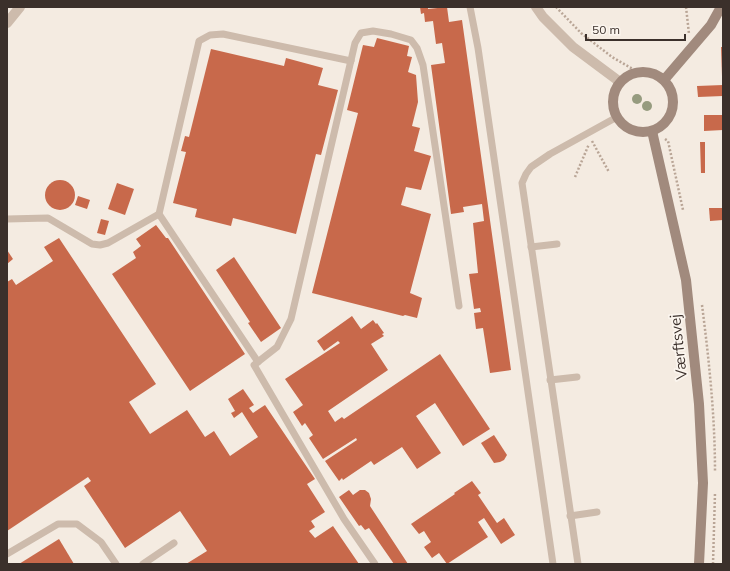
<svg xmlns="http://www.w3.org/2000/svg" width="730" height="571" viewBox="0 0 730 571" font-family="Mulish,sans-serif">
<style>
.building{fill:#c8694b}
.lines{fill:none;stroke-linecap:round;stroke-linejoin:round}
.path{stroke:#b9a596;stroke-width:2.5;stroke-dasharray:2 2;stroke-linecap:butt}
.lane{stroke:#cdbbac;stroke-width:7}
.street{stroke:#cdbbac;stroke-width:10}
.secondary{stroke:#a18a7d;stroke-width:10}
.tree{fill:#969b7f}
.labels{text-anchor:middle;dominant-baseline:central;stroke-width:3.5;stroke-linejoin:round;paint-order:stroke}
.street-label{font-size:15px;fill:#3b302b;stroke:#fbf5ee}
</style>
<rect width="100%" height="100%" fill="#f4ebe1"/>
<g class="building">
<path d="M420 7H428V9L447 7 449 22 462 20 511 370 490 373 483 328 476 329 474 313 481 312 480 308 474 309 469 274 478 273 473 223 484 221 482 204 463 207 464 212 451 214 431 65 445 63 442 43 436 44 433 21 425 22 424 13 421 14Z"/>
<path d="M377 38 409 46 407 56 412 57 408 72 416 75 418 102 412 126 420 128 414 151 431 156 421 190 406 187 401 205 431 214 410 293 422 298 417 318 405 315 403 316 312 293 358 113 347 110 363 45 374 47Z"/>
<path d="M721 47H723V76H722Z"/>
<path d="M211 49 284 66 286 58 323 68 318 85 338 90 321 155 316 154 296 234 233 218 231 226 195 217 197 209 173 203 186 152 181 151 185 136 189 137Z"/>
<path d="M723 85V96L698 97 697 86Z"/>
<path d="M704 115H723V130L704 131Z"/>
<path d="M700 142H705V173H701Z"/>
<circle cx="60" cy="195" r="15"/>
<path d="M117 183 134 189 125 215 108 209Z"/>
<path d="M78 196 90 200 87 209 75 205Z"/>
<path d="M709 208H723V220L710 221Z"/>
<path d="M101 219 109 221 105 235 97 233Z"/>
<path d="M156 225 166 238H168L245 354 190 391 112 274 136 258 133 252 141 246 136 239Z"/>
<path d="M59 238 156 384 129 402 150 434 187 410 205 437 214 431 230 456 258 437 242 412 234 418 231 413 235 411 228 399 243 389 254 405 249 408 253 413 265 405 315 479 307 484 325 512 311 521 315 527 309 531 315 538 333 526 359 564H186L207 551 180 511 125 548 84 486 91 481 88 477 7 531V282L12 279 16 285 53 261 44 247Z"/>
<path d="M7 250 13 259 7 264Z"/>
<path d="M234 257 281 328 261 342 248 323 250 322 216 270Z"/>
<path d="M352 316 361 329 373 320 376 324 377 323 384 333 382 334 384 336 371 344 388 370 328 411 335 422 342 417 344 419 440 354 490 429 463 446 435 403 416 416 441 453 417 469 402 447 374 465 371 461 343 480 342 478 339 481 325 461 357 440 356 438 323 459 309 438 313 435 305 423 302 426 293 412 303 405 285 379 340 343 338 341 324 351 317 341Z"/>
<path d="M494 435 507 455 504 460 500 462 494 463 481 443Z"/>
<path d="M472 481 481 493 478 495 497 523 504 518 515 535 501 544 484 518 478 522 488 537 447 564 439 553 432 558 424 547 431 542 424 531 419 534 411 524 455 494 454 493Z"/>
<path d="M349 490 353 495 360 490H365L369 493 371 499 370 506 408 564H394L369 528 365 530 361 525 359 526 339 497Z"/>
<path d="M59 539 74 564H19Z"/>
</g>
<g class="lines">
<g class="path">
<path d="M556 7 581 33 612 57 638 72"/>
<path d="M686 7 689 34"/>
<path d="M665 139 668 141 683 210"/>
<path d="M592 141 609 172"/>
<path d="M575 177 589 144"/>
<path d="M702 305C709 360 715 416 715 472"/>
<path d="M713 564 715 493"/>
</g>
<g class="lane">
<path d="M470 7 478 48 553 564"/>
<path d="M7 219 48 218 92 244 100 245 108 243 159 214"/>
<path d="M531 247 557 244"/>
<path d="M258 362 159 214 199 41 210 35 223 34 351 61"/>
<path d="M550 380 577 377"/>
<path d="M570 516 597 512"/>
<path d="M7 554 58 524H77L101 542 116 564"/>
<path d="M143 564 174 543"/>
<path d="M375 564 344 519 254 365 277 347 291 319 355 43 361 33 373 31 391 34 411 40 417 48 423 65 459 306"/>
<path d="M578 564 522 183 526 174 531 167 550 154 617 117"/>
</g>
<g class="street">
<path d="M536 7 543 17 573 47 620 82"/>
<path d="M7 23 20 7"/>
</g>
<g class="secondary">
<circle cx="643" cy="102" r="30"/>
<path d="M664 80 711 25 721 7"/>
<path d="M652 131 686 280 699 404 703 483 699 564"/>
</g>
</g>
<g class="tree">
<circle cx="637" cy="99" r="5"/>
<circle cx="647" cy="106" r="5"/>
</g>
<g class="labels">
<g class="street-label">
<text transform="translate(678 347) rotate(-96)">Værftsvej</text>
</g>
</g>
<rect width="730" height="571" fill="none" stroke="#3b302b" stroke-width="16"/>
<path d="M586 34v6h99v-6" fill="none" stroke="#3b302b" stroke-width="2"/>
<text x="592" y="34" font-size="12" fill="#3b302b" stroke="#fbf5ee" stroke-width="3" paint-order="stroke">50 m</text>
</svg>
